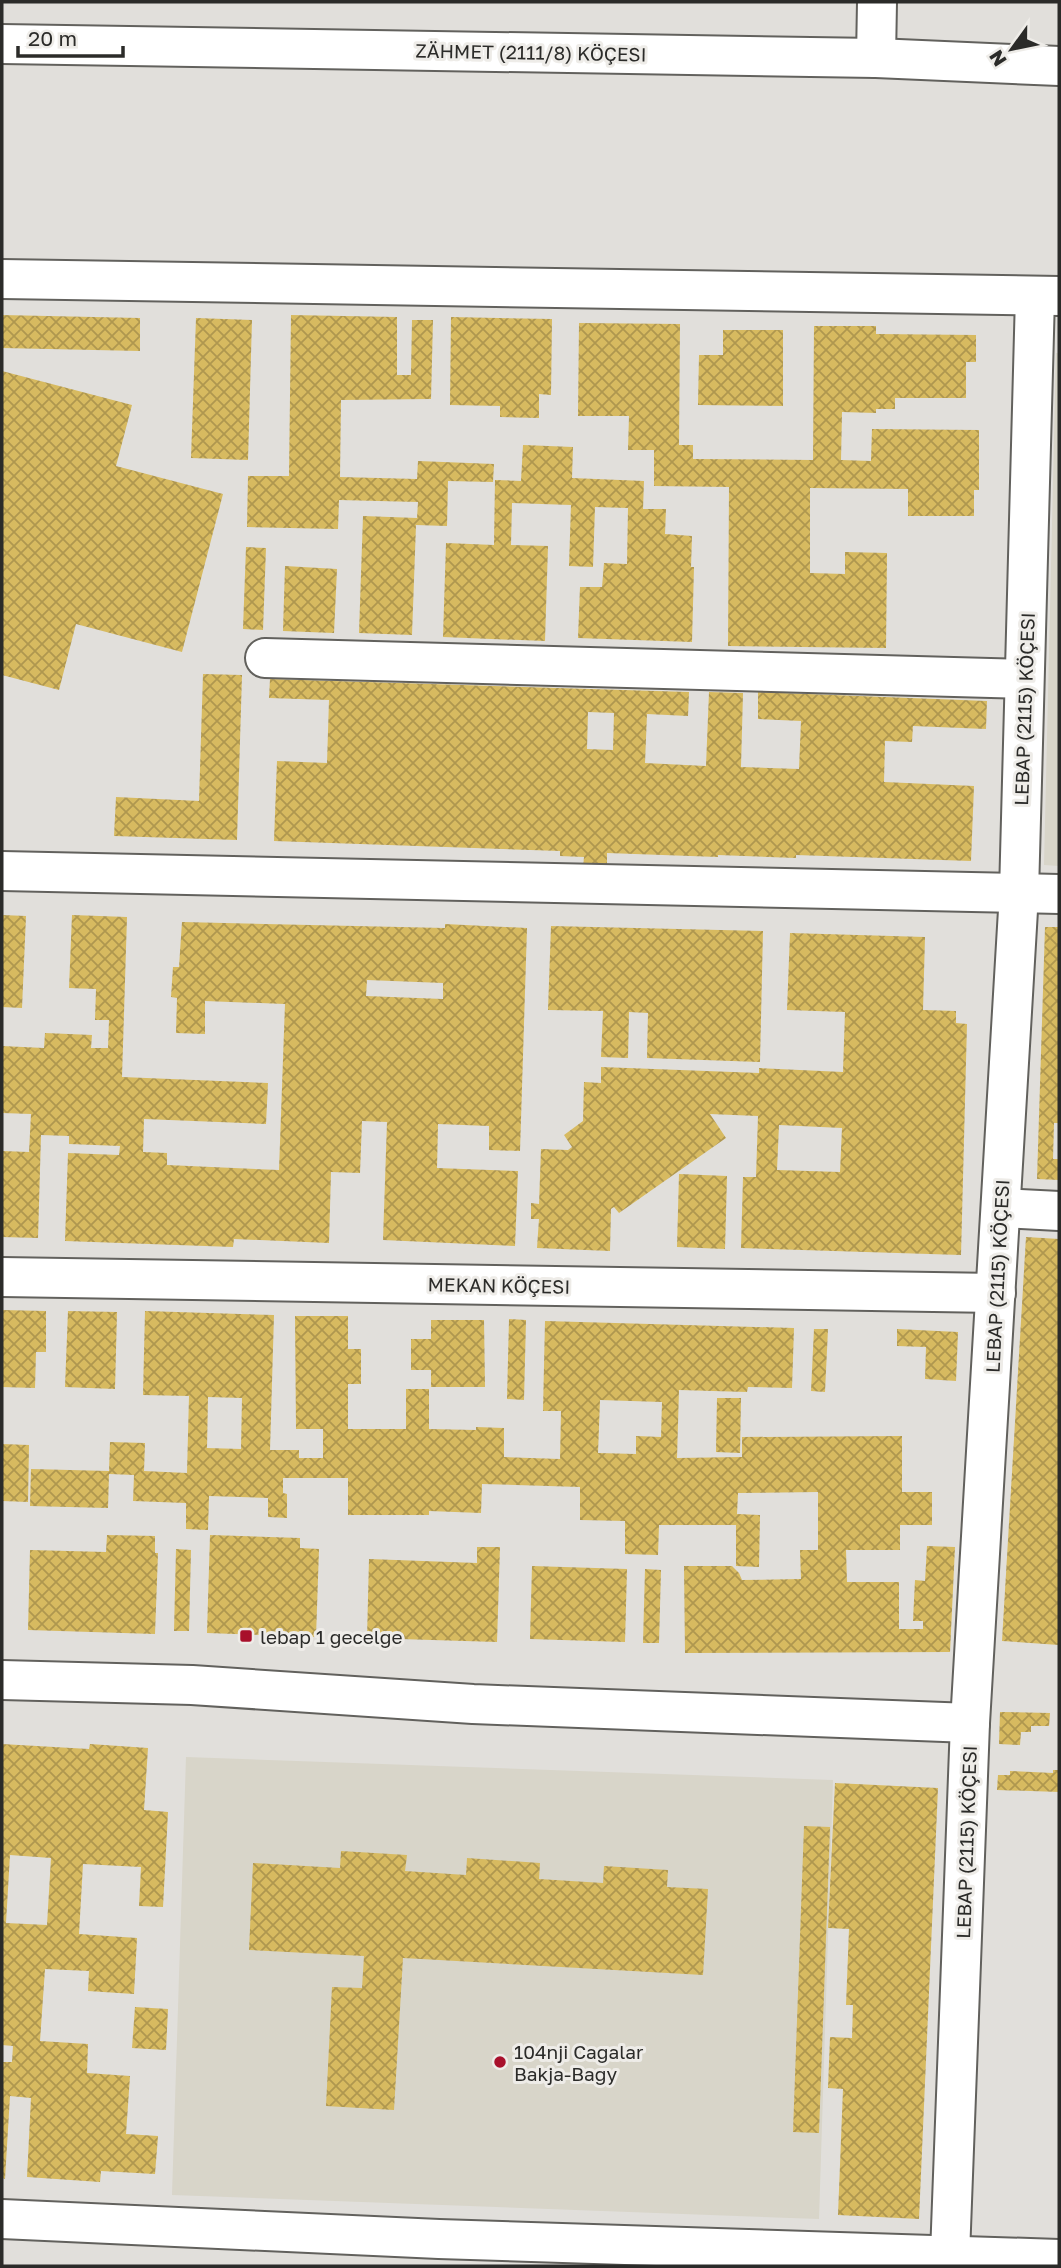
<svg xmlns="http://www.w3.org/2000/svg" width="1061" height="2268" viewBox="0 0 1061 2268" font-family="'Golos Text',sans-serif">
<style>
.built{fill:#d8d5c9}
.building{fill:url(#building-cross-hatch);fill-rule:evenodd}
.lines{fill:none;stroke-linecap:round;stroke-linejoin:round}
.street-casing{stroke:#62615d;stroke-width:42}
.street{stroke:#fff;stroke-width:38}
.poi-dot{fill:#a8102b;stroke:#eeece8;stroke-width:2.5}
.labels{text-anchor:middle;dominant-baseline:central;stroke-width:6;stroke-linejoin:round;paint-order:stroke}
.street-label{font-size:19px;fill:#2b2b29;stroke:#eeece8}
.poi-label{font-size:19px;fill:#2b2b29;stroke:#eeece8;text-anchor:start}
</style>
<defs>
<pattern id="building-cross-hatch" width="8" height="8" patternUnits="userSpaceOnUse" patternTransform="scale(1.75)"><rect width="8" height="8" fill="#d7ba60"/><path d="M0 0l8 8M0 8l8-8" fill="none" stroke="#af974f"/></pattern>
</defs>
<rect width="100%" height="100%" fill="#e1dfdb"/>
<g class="built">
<path d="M1056 353H1059V866L1044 865Z"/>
<path d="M186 1757 833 1780 819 2219 172 2195Z"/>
</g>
<g class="building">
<path d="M2 315 140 318V351L2 348Z"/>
<path d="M291 315 397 317V375H411L412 320H433L431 399 341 400 340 477 417 479 418 461 494 464 493 482 448 481 447 526 416 525 412 635 359 633 363 516 417 518 418 502 339 500 338 529 247 527 248 476H289Z"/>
<path d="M451 317 552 319 551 395 539 394V418L500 417V406L450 405Z"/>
<path d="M196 318 252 320 248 460 191 458Z"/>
<path d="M579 323 680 324 679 445H693V459L813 460 814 326H876V334L976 335V362H966V398H895V409H876V413L842 412 841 460 871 461 872 429 979 430V490H974V516H908V489L810 488V573L845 574V552L887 553 886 648 728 646 729 487 654 486V450H628L629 416H578Z"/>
<path d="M723 330H783V406L698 405 699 355H723Z"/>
<path d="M2 371 132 405 116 466 223 494 182 652 76 624 59 690 2 675Z"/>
<path d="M523 445 573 447 572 478 644 481 643 509H666L665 534 692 536 691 567H694L692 642 578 638 580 587H602L604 563 627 564 628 508 595 507 593 567 569 566 571 505 512 503 511 545 548 546 545 641 443 637 446 543 494 545 495 480 521 481Z"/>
<path d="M246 547 266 548 263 630 243 629Z"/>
<path d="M285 566 337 569 334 633 283 631Z"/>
<path d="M203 674 242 675 237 840 114 836 116 797 199 801Z"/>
<path d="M270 679 689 692 688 716 647 714 645 763 706 766 709 692 743 693 741 767 799 769 801 721 758 719V692L987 701 986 729 913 726 912 742 885 741 884 782 974 786 971 861 796 855V858L718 855V857L607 853V869L583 868 584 857 560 856V851L274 841 277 761 327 763 329 700 269 698ZM588 712 614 713 613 750 587 749Z"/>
<path d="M2 915 26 916 22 1008 2 1007Z"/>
<path d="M72 915 127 917 122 1077 268 1083 266 1124 144 1119 143 1152 167 1153V1165L279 1170 285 1004 205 1001V1034L176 1033 177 998 171 997 173 967H179L182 922 445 928V924L527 928 520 1151 489 1150V1126L438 1124 437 1168 518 1171 515 1246 383 1240 387 1122 362 1121 360 1173 331 1172 329 1243 234 1239 233 1247 65 1241 68 1153 119 1155 120 1146 69 1144V1136L41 1135 38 1238 2 1237V1151L29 1152 31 1114 2 1113V1046L44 1048 45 1033 92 1035 91 1048H108L109 1020H95L96 989 69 988ZM367 980 443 983V999L366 996Z"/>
<path d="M551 926 763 931 760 1062 647 1058 648 1013 629 1012 628 1058 601 1057 603 1011 548 1010Z"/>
<path d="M1045 927H1059V1123H1054L1053 1159H1059V1180L1037 1179Z"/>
<path d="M790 933 925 937 923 1010 956 1011V1023L967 1024 961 1255 741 1248 743 1177H756L758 1116 710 1114 726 1138 619 1213 614 1207 611 1209 610 1251 537 1248 539 1219H531V1203L539 1204 541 1149 568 1150 572 1147 564 1135 583 1121 584 1082 601 1083V1067L759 1073V1068L843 1072 845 1012 787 1010ZM779 1125 842 1128 840 1172 777 1170Z"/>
<path d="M679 1174 727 1176 725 1249 677 1247Z"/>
<path d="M1026 1237 1059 1239V1645L1002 1641Z"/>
<path d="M2 1310 46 1311V1352H36L35 1388 2 1387Z"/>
<path d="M68 1311 117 1312 115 1389 65 1387Z"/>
<path d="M145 1311 274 1315 270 1450H299V1458H323V1429H296L295 1316H348V1349H361V1384H348V1429H406V1389H429V1429L476 1430V1427L504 1428V1457L560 1459 561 1411H543L545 1321 794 1328 792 1388 748 1387 747 1392 679 1390 677 1458 742 1457V1437L902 1436V1492H932V1525H900V1550H846L847 1582H899V1629H923V1621H913L915 1580 925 1581 927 1546 955 1547 950 1652 685 1653 684 1566H732L739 1573 742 1580 801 1579 800 1550H818V1492L738 1493 737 1514 760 1515 759 1567 736 1566V1525H659L658 1555 625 1554V1521L580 1520V1487L482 1484 481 1513 429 1511V1515H348V1478H283V1493L287 1494V1518L268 1517V1498L209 1496 208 1530 186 1529V1503L133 1501 134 1475 109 1474 108 1508 30 1506 31 1469 109 1471 110 1442 145 1443 144 1471 187 1473 189 1396 143 1395ZM208 1397 242 1398 241 1449 207 1448ZM600 1400 662 1402 661 1437 636 1436V1454L598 1453Z"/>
<path d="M509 1319 526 1320 524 1400 507 1399Z"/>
<path d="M431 1320H484L485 1387H431V1370H411V1339H431Z"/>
<path d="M814 1329H828L825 1392 811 1391Z"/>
<path d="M897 1329 958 1332 956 1381 925 1379 926 1347 897 1346Z"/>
<path d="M717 1398H741L740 1453 716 1452Z"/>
<path d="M2 1444 29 1445 28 1502 2 1501Z"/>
<path d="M107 1535 155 1536V1553H158L155 1634 28 1630 30 1550 106 1552Z"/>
<path d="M210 1535 300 1538V1548L319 1549 316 1637 207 1633Z"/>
<path d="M477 1547H500L497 1642 367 1638 369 1559 477 1563Z"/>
<path d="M176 1549 191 1550 189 1631H174Z"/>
<path d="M532 1566 627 1569 625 1642 530 1639Z"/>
<path d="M645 1569 661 1570 659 1643H643Z"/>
<path d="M1000 1712 1050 1713 1049 1726H1031V1732H1021L1020 1745 999 1744Z"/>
<path d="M2 1744 89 1749 90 1744 148 1748 144 1810 168 1812 163 1907 139 1906 141 1867 83 1864 79 1934 137 1938 134 1994 88 1991 89 1971 45 1969 40 2041 88 2044 87 2073 130 2076 126 2134 158 2136 155 2174 101 2171 100 2182 27 2177 31 2098 10 2096 5 2179 2 2178V2062H12L13 2046 2 2045ZM10 1855 51 1858 47 1925 6 1923Z"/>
<path d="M1053 1770H1059V1792L997 1790 998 1775H1010V1771L1053 1773Z"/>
<path d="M835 1783 938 1788 919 2219 838 2215 843 2089 828 2088 830 2037 852 2038 853 2005H846L849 1929 828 1928Z"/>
<path d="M804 1826 830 1827 819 2133 793 2132Z"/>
<path d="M341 1851 407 1855 405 1871 466 1875 467 1858 540 1863 539 1879 603 1883 604 1866 668 1870 667 1887 708 1889 703 1975 403 1958 394 2110 326 2106 332 1987 362 1988 364 1956 249 1950 253 1863 340 1868Z"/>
<path d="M135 2007 168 2009 166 2050 132 2048Z"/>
</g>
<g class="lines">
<defs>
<g id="street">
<path d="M2 44 876 58 1059 66"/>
<path d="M876 58 877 2"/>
<path d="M2 279 1059 296"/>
<path d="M265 658 1024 679"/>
<path d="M2 871 1059 894"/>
<path d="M1001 1208 1059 1211"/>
<path d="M2 1277 996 1293"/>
<path d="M2 1680 192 1685 473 1704 970 1723"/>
<path d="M2 2219 439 2239 1059 2259"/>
<path d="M950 2255 970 1723 1019 893 1035 296"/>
</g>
</defs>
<use href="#street" class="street-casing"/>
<use href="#street" class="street"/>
</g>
<g class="poi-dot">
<rect x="239" y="1629" width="14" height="14" rx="3.5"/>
<circle cx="500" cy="2062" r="7"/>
</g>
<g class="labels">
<g class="street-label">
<text transform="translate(531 52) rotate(1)">ZÄHMET (2111/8) KÖÇESI</text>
<text transform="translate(1024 709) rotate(-88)">LEBAP (2115) KÖÇESI</text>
<text transform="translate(997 1276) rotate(-87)">LEBAP (2115) KÖÇESI</text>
<text transform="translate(499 1285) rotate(1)">MEKAN KÖÇESI</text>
<text transform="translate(966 1842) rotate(-88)">LEBAP (2115) KÖÇESI</text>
</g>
<g class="poi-label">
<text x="260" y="1636">lebap 1 gecelge</text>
<text x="514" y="2051">104nji Cagalar<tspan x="514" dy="22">Bakja-Bagy</tspan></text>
</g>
</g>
<rect width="1061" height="2268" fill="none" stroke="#2b2b29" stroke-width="7"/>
<g transform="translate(1012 49) rotate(237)" stroke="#eeece8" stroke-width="5" paint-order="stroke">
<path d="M0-5L12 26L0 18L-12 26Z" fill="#2b2b29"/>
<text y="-10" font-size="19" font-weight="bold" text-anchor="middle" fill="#2b2b29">N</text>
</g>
<path d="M18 46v10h105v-10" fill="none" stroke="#2b2b29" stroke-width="3.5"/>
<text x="28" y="46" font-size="21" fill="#2b2b29" stroke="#eeece8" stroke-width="5" paint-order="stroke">20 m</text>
</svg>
